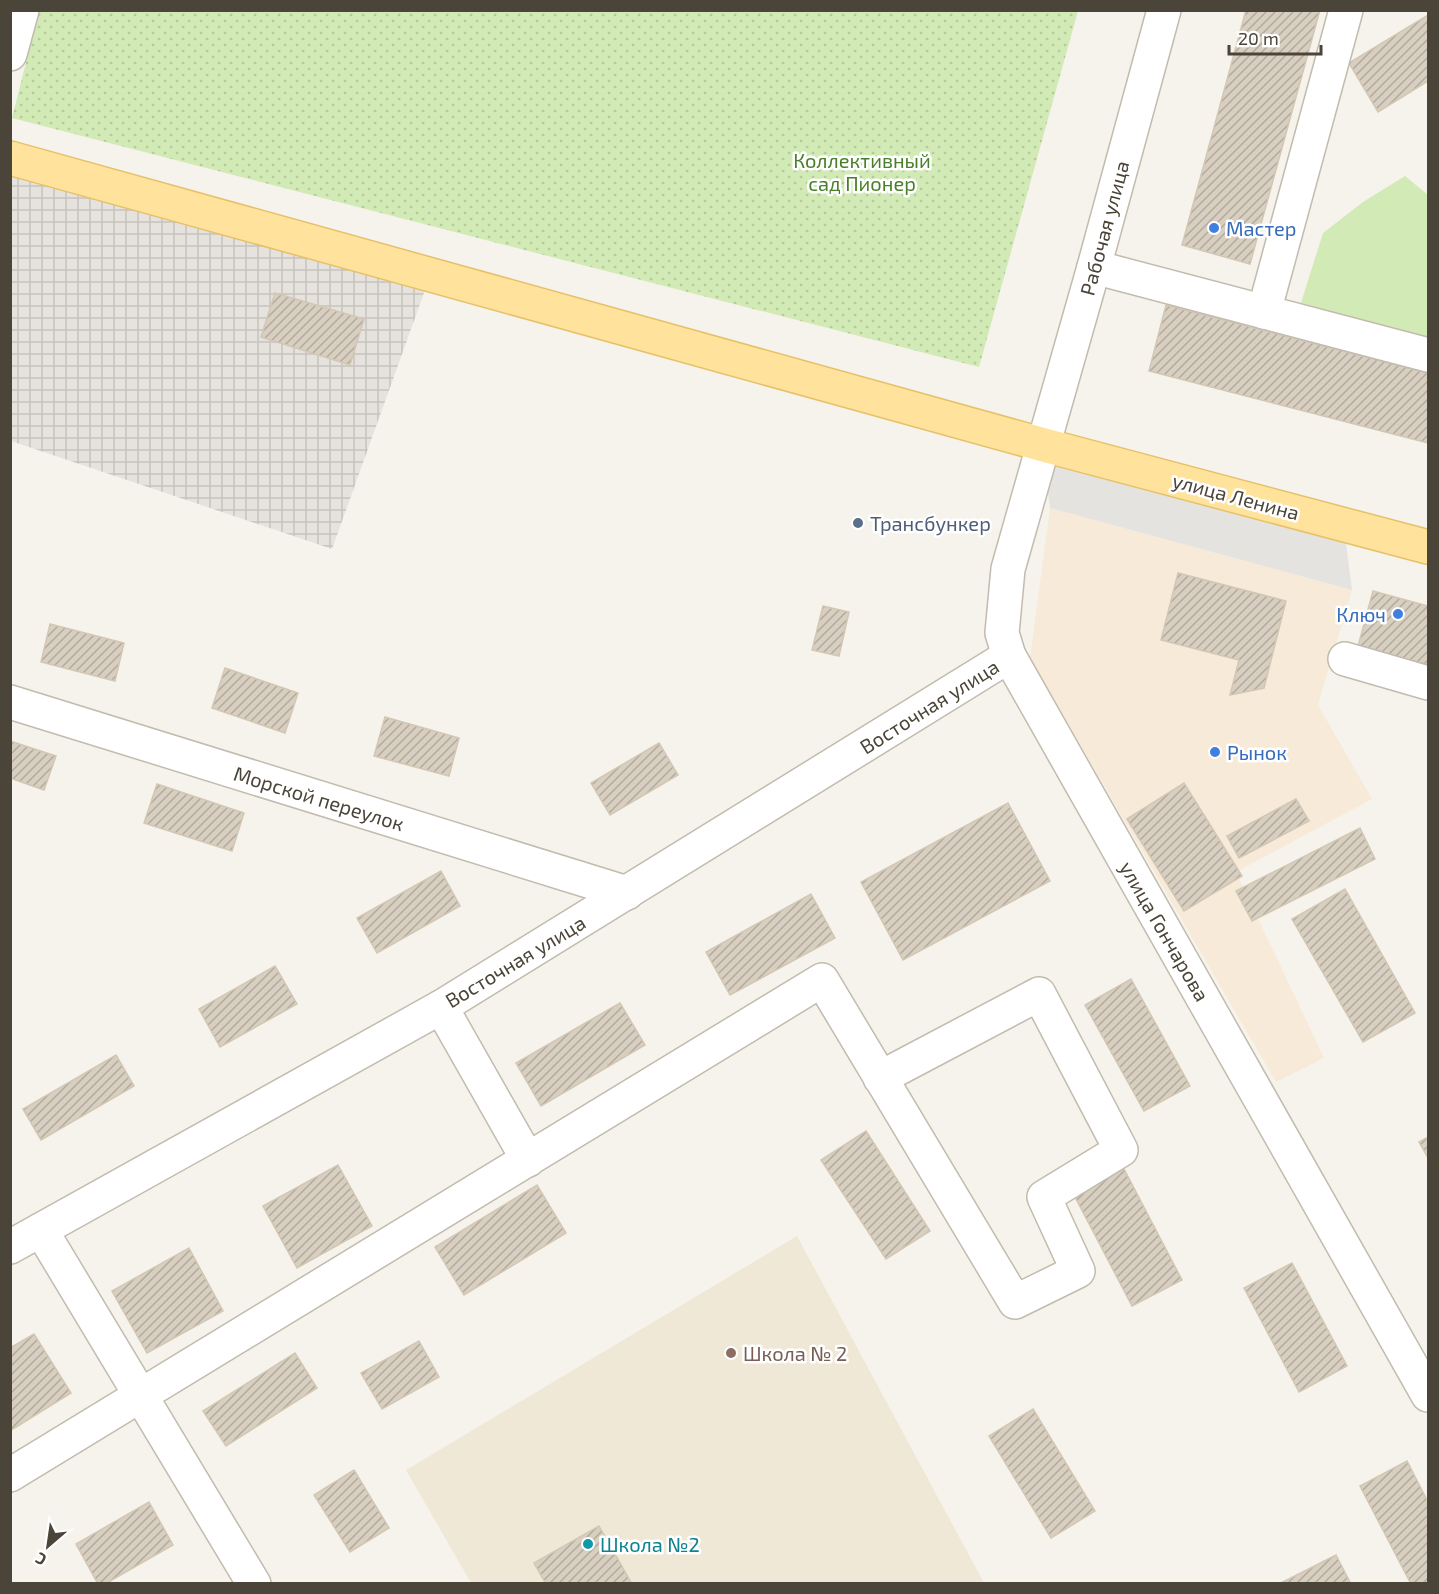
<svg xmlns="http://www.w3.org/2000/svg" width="1439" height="1594" viewBox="0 0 1439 1594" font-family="'Exo 2',sans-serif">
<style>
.commercial{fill:#f7ead8}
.industrial{fill:url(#industrial-grid)}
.education{fill:#efe8d6}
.green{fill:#d2eab5}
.garden{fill:url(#garden-dots)}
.parking{fill:#e5e3e0}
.building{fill:url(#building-hatch);stroke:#d3c7b4;stroke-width:1.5}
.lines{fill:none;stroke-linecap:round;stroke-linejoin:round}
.minor-casing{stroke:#c2bbae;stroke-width:36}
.major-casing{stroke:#e6c16a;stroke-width:36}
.minor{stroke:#fff;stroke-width:33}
.major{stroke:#ffe39c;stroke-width:33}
.shop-dot{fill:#3f7fe0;stroke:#fff;stroke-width:2}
.service-dot{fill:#5c6f8a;stroke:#fff;stroke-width:2}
.education-dot{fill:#8d6e63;stroke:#fff;stroke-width:2}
.culture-dot{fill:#0f9aa8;stroke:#fff;stroke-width:2}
.labels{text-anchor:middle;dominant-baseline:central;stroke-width:5;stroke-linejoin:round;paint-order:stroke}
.park-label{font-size:20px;fill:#4a7f2a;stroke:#fff}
.street-label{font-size:20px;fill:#4b4439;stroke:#fff}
.shop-label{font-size:20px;fill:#366cbe;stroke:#fff;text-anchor:start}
.service-label{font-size:20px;fill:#4e5e75;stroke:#fff;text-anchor:start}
.education-label{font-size:20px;fill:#785e54;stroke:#fff;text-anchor:start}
.culture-label{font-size:20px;fill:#0d838f;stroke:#fff;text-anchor:start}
</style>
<defs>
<pattern id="industrial-grid" width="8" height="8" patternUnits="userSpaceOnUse" patternTransform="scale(1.5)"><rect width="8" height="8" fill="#e6e2dd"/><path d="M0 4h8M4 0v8" fill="none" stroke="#c7c3be"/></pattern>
<pattern id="garden-dots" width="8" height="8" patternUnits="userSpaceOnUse" patternTransform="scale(1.5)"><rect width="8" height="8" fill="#d2eab5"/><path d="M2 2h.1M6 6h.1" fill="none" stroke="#b6ca9c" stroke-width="1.8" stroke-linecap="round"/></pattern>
<pattern id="building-hatch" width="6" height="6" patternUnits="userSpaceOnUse" patternTransform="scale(1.5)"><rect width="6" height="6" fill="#d8cfc1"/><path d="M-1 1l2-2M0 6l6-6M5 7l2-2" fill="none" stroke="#b1aa9e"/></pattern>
</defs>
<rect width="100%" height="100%" fill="#f6f3ec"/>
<path class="commercial" d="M1050 508 1352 590 1318 705 1372 799 1236 872 1324 1058 1276 1082 1030 658Z"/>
<path class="industrial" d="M10 170 429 279 332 549 11 441Z"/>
<path class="education" d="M797 1236 984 1583H471L406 1470Z"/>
<path class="green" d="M1405 176 1428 195V339L1301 303 1323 233 1363 202Z"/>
<path class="garden" d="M39 11V10L1078 11 979 367 12 118Z"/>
<path class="parking" d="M1044 461 1346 543 1352 590 1050 508Z"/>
<g class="building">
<path d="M1246 10H1320L1250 264 1182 245Z"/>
<path d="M1428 15V81L1378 112 1349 63Z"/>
<path d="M275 293 364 319 350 365 261 337Z"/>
<path d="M1166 305 1428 373V443L1149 371Z"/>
<path d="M1178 573 1286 601 1264 688 1230 695 1239 660 1161 640Z"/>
<path d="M1373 591 1428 606V669L1357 650Z"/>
<path d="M823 606 849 612 839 656 812 650Z"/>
<path d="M50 624 124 643 115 681 41 662Z"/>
<path d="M225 668 298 693 285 733 212 708Z"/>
<path d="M385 717 459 738 449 776 374 756Z"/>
<path d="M10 741 56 756 44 790 10 778Z"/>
<path d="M659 743 678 775 610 815 591 783Z"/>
<path d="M1184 783 1242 876 1184 911 1127 819Z"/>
<path d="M157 784 244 813 232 851 144 823Z"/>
<path d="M1296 799 1309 821 1239 858 1227 836Z"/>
<path d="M1008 803 1050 881 903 960 861 882Z"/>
<path d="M1360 828 1375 859 1252 921 1236 891Z"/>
<path d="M441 871 460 906 377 953 357 918Z"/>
<path d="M1345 889 1415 1013 1363 1042 1292 919Z"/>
<path d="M811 894 835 938 730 995 706 952Z"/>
<path d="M275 966 297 1004 220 1047 199 1009Z"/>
<path d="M1131 979 1190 1086 1144 1111 1085 1005Z"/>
<path d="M620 1003 645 1045 541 1106 516 1063Z"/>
<path d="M116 1055 134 1086 41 1140 23 1109Z"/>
<path d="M866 1131 930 1231 886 1259 821 1160Z"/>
<path d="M1428 1137V1158L1419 1142Z"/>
<path d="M338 1165 372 1226 297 1268 263 1206Z"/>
<path d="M1123 1167 1182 1280 1132 1306 1073 1193Z"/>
<path d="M537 1185 566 1233 464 1295 435 1247Z"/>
<path d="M189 1248 223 1311 147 1353 112 1291Z"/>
<path d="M1292 1263 1347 1366 1299 1392 1244 1288Z"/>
<path d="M34 1334 71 1393 10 1431V1348Z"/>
<path d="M419 1341 439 1377 382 1409 361 1373Z"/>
<path d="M295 1353 317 1388 226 1446 203 1411Z"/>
<path d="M1033 1409 1095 1511 1051 1538 989 1436Z"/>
<path d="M1407 1461 1428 1502V1584H1411L1360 1486Z"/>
<path d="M354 1470 389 1528 350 1552 314 1495Z"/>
<path d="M149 1502 173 1545 105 1584H98L76 1544Z"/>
<path d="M599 1526 632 1584H546L534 1563Z"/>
<path d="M1336 1555 1351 1584 1281 1583Z"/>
</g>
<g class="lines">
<defs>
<g id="minor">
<path d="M1164 10 1094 267 1008 569 1002 633 1009 656 1428 1395"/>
<path d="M10 54 22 10"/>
<path d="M1094 267 1428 355"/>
<path d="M1264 312 1346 10"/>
<path d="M1345 659 1428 683"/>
<path d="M10 702 627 893"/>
<path d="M441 1007 528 1160"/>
<path d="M41 1230 254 1584"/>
<path d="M10 1247 441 1007 1009 656"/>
<path d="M10 1475 822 980 1015 1302 1078 1271 1044 1197 1121 1150 1039 994 880 1078"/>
</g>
<path id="major" d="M10 158 1044 445 1428 547"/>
</defs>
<use href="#minor" class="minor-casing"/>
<use href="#major" class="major-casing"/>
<use href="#minor" class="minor"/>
<use href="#major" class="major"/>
</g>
<g class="shop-dot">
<circle cx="1214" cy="228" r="6"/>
<circle cx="1398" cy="614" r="6"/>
<circle cx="1215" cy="752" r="6"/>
</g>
<circle class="service-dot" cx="858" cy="523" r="6"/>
<circle class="education-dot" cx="731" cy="1353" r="6"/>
<circle class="culture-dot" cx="588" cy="1544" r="6"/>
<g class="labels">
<g class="park-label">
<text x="862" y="160">Коллективный<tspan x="862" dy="23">сад Пионер</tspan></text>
</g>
<g class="street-label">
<text transform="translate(1104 228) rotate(-75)">Рабочая улица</text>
<text transform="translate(1236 496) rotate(15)">улица Ленина</text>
<text transform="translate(929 706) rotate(-32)">Восточная улица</text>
<text transform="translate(319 798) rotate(17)">Морской переулок</text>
<text transform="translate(1165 931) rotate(60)">улица Гончарова</text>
<text transform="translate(515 961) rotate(-31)">Восточная улица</text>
</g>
<g class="shop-label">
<text x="1226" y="228">Мастер</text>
<text x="1386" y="614" text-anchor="end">Ключ</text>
<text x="1227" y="752">Рынок</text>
</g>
<g class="service-label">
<text x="870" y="523">Трансбункер</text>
</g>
<g class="education-label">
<text x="743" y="1353">Школа № 2</text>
</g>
<g class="culture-label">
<text x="600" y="1544">Школа №2</text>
</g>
</g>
<rect width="1439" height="1594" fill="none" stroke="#4b4439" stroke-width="24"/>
<g transform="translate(48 1546) rotate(209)" stroke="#ffffff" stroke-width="4.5" paint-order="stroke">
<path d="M0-4.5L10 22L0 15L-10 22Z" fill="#4b4439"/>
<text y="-9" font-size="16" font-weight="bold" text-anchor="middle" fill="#4b4439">С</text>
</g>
<path d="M1229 45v9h92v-9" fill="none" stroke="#4b4439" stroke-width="3"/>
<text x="1238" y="45" font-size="18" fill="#4b4439" stroke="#ffffff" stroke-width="4.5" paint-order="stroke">20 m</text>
</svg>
